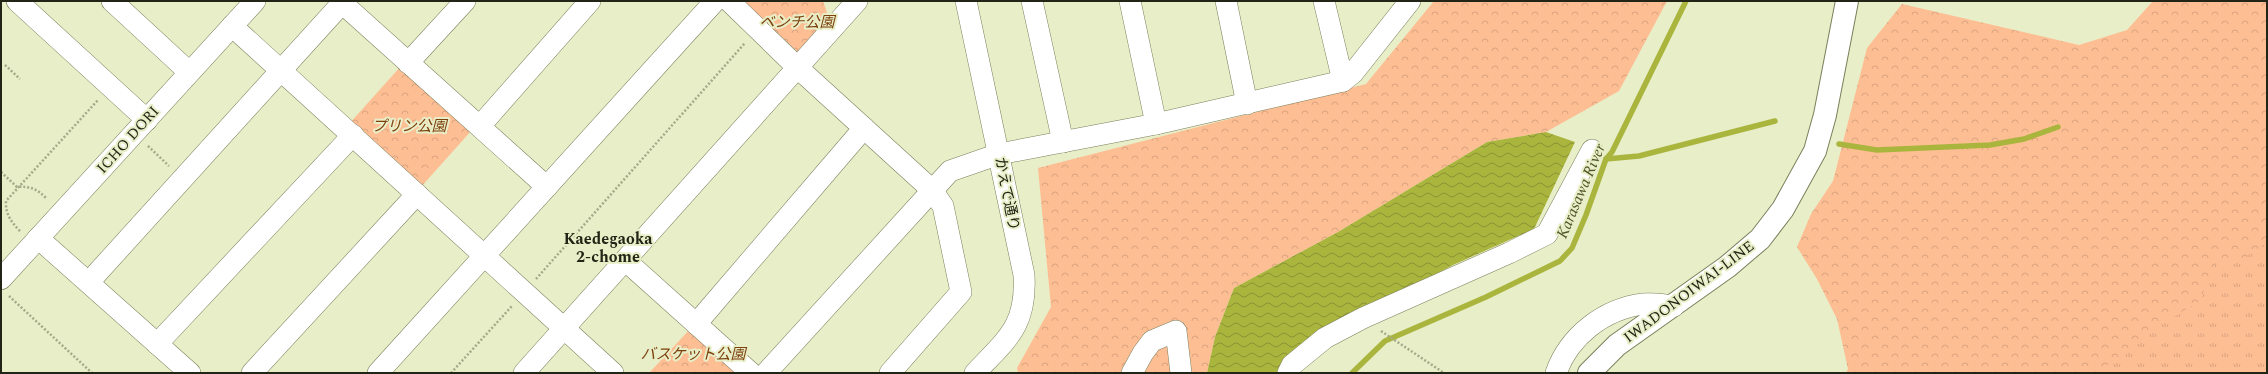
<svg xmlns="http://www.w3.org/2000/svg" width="2268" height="374" viewBox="0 0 2268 374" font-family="Spectral,'Noto Sans JP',serif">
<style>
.grass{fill:url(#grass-tufts)}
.forest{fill:url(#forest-crowns)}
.water{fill:url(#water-waves)}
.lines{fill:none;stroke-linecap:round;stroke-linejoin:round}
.stream{stroke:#aab53e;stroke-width:5.5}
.minor-casing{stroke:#7b7f5c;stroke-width:22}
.major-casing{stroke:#7b7f5c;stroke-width:24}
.path{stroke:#a4a98a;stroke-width:2.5;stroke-dasharray:2 2;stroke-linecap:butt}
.minor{stroke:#fff;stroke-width:21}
.major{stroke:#fff;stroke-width:22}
.labels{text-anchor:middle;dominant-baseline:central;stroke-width:4;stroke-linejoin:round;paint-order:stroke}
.park-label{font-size:15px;font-style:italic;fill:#7d410e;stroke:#e8eec7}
.street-label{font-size:15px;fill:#222415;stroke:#e8eec7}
.water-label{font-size:16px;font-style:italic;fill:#515527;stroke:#e8eec7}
.neighbourhood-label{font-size:16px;font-weight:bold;fill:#222415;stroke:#e8eec7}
</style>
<defs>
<pattern id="grass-tufts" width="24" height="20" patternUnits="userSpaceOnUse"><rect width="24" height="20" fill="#febe94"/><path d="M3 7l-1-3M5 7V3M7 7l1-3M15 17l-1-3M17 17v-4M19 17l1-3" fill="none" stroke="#d9a37f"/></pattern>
<pattern id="forest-crowns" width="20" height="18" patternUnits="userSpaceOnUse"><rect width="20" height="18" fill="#febe94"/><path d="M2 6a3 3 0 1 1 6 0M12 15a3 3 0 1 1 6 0" fill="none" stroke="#d9a37f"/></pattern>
<pattern id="water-waves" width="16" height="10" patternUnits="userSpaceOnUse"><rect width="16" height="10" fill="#aab53e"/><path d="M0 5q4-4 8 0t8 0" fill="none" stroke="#8a9333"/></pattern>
</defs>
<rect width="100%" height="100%" fill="#e8eec7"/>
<path class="grass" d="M2267 157V373H2027Z"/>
<g class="forest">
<path d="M741 1H823L829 18 798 52Z"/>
<path d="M1434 1H1667L1619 91 1546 132 1487 142 1338 232 1234 288 1215 337 1207 373H1018L1017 368 1051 307 1038 168 1366 84Z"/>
<path d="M2153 1H2267V243L2241 259 2215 264 2200 301 2160 325 2097 373H1846L1848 369 1837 319 1817 279 1797 247 1811 214 1833 181 1867 48 1902 4 2079 45 2127 30Z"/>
<path d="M401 66 472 130 420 188 349 124Z"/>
<path d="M692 327 742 373H649Z"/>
</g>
<path class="water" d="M1546 132 1575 142 1534 229 1453 265 1320 336 1281 373H1207L1215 337 1234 288 1338 232 1487 142Z"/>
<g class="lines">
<g class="stream">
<path d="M1839 144 1877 150 1990 145 2024 139 2058 127"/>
<path d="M1606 159 1639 156 1775 121"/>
<path d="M1352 373 1385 341 1486 297 1560 261 1572 248 1586 215 1606 159 1612 152 1686 1"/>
</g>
<defs>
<g id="minor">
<path d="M17 1 147 120"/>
<path d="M112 1 189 72"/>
<path d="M729 1 798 68 932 190 943 206 961 292 890 373"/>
<path d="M966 1 1024 275C1027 326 1007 339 975 373"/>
<path d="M1032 1 1063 142"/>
<path d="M1130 1 1156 124"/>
<path d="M1226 1 1247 104"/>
<path d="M1324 1 1343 81"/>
<path d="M342 3 547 187"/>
<path d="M232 26 613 373"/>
<path d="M408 63 465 1"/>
<path d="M480 126 590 1"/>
<path d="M38 238 190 373"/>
<path d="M626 261 751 373"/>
<path d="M1 279 255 1"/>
<path d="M89 282 344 1"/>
<path d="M696 324 864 128"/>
<path d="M157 344 353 135"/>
<path d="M252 373 417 194"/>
<path d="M378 373 715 1"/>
<path d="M524 373 857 1"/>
<path d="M766 373 950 171 999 154 1156 124 1343 81 1353 73 1410 1"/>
<path d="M1132 373 1143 353 1152 341 1176 331 1181 373"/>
<path d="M1288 373 1292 365 1325 338 1363 318 1509 253 1547 234 1592 150"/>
<path d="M1556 373C1569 336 1604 309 1643 304 1653 303 1664 305 1674 306"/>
</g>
<path id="major" d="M1589 373 1617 345 1727 267 1760 239 1783 209 1815 151 1825 115 1847 1"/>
</defs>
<use href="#minor" class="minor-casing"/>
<use href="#major" class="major-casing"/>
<g class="path">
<path d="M5 65 20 79"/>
<path d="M148 146 169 166"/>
<path d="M1 172 17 187C31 186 37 189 47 199"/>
<path d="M20 231C12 223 5 214 6 201L98 100"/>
<path d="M536 279 745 43"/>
<path d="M9 296 92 373"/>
<path d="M1381 331 1444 373"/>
<path d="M451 373 512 306"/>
</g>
<use href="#minor" class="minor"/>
<use href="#major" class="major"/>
</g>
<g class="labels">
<g class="park-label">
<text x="797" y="22">ベンチ公園</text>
<text x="409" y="126">プリン公園</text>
<text x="693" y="354">バスケット公園</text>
</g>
<g class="street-label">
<text transform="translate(128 140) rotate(-48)">ICHO DORI</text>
<text transform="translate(1007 194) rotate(79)">かえで通り</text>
<text transform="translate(1689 292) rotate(-37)">IWADONOIWAI-LINE</text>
</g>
<g class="water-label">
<text transform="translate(1581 191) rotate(-67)">Karasawa River</text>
</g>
<g class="neighbourhood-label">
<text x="608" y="239">Kaedegaoka<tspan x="608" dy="18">2-chome</tspan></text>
</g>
</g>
<rect width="2268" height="374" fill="none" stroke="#222415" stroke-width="4"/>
</svg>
